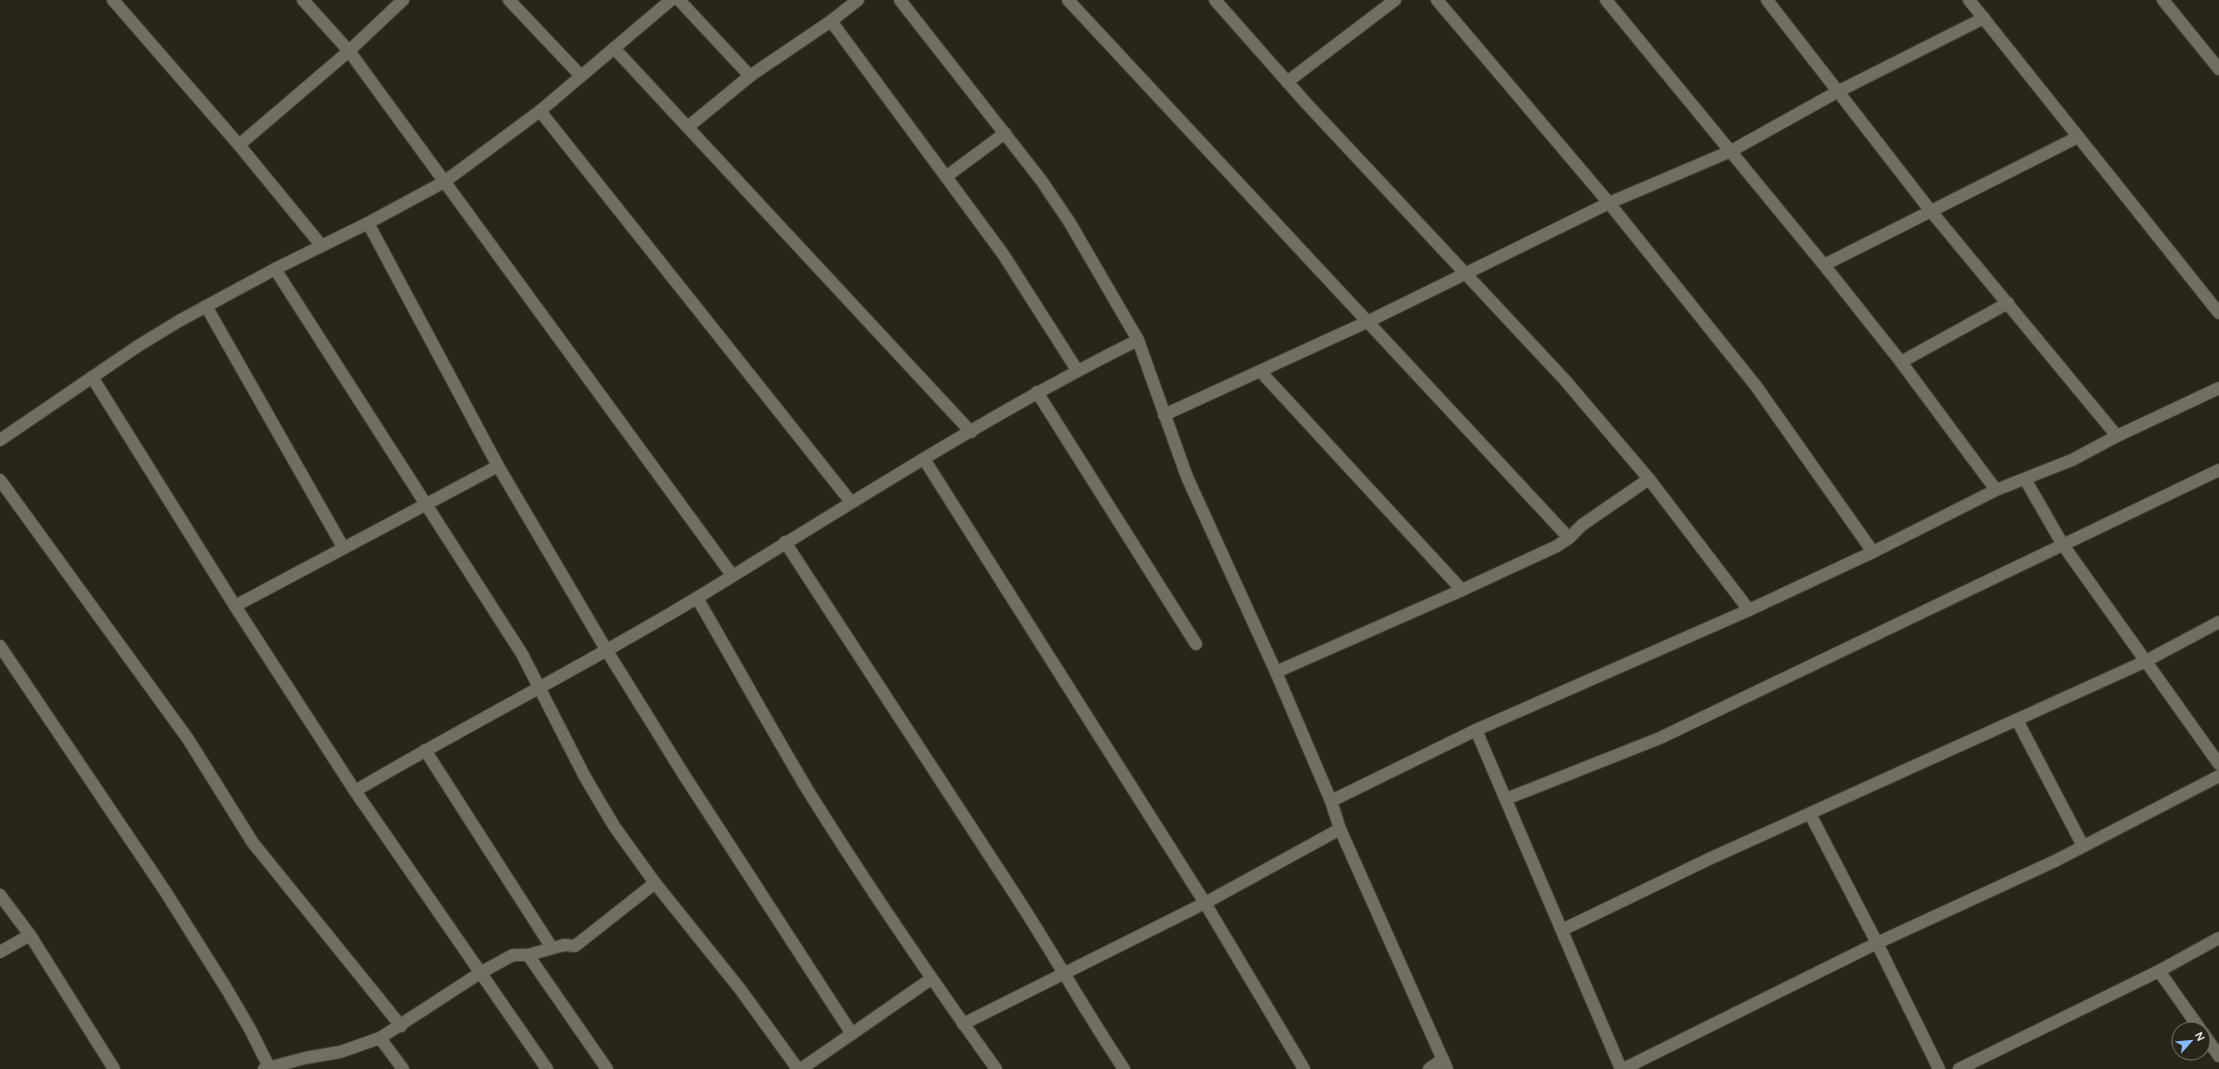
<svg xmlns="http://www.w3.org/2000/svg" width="2219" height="1069" viewBox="0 0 2219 1069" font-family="Figtree,sans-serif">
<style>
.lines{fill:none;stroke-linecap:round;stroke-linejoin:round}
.street-casing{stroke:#434138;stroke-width:14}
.secondary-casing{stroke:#434138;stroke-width:14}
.street{stroke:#726e62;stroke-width:12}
.secondary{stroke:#726e62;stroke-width:12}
</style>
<rect width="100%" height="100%" fill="#28251b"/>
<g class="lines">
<defs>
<g id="street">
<path d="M113 0 239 145 321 245"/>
<path d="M303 0 349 51 732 575"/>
<path d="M509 0 581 76"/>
<path d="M679 0 750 76"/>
<path d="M900 0 1041 180 1070 223 1138 340 1187 477 1276 672 1331 801 1340 829 1447 1069"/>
<path d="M1068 0 1569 538"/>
<path d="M1215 0 1306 103 1564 379 1649 479 1749 610"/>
<path d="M1437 0 1609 203 1756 386 1873 552"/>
<path d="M1606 0 1824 265 1901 362 1996 490"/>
<path d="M1767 0 1930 210 2117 436"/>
<path d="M2163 0 2219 69"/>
<path d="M831 21 1003 254 1077 370"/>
<path d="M614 48 971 432"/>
<path d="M1287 82 1395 0"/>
<path d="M540 111 851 502"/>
<path d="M689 126 750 76 831 21 858 0"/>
<path d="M239 145 349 51 403 0"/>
<path d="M947 176 1005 133"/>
<path d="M368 223 498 466 607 651 684 775 852 1034"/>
<path d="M1824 265 2078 137"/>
<path d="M275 269 522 654 585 777 614 826 655 883 740 989 798 1069"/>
<path d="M206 306 343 547"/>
<path d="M1901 362 2008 303"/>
<path d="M1261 372 1462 590"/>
<path d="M92 377 235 606 355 791 547 1069"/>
<path d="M1037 392 1196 644"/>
<path d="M1164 415 1369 321 1609 203 1731 151 1837 92 1984 18"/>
<path d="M0 440 138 346 179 321 275 269 368 223 444 182 540 111 671 0"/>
<path d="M924 459 1205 903 1304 1069"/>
<path d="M2025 479 2063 545 2219 764"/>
<path d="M0 480 188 739 253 843 401 1026"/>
<path d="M785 542C861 659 938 775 1014 893 1052 951 1085 1011 1124 1069"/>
<path d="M697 598C735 663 771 729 810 794 869 888 931 979 996 1069"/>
<path d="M235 606 498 466"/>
<path d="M0 646 165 891 226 988 250 1029 270 1069"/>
<path d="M1276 672 1462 590 1557 546 1569 538 1582 525 1649 479"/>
<path d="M2017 720 2083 846"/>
<path d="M1476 730 1621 1069"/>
<path d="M425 750 552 948"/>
<path d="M355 791C467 725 584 666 695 599 841 510 985 416 1138 340"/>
<path d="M1506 799 1660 738 2219 470"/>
<path d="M1331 801 1476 730 1749 610 1873 552 1996 490 2072 460 2117 436 2219 388"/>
<path d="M1810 814 1877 943 1939 1069"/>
<path d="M0 895 30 935 114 1069"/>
<path d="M1562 930 1709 859 2144 662 2219 622"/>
<path d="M0 952 30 935"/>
<path d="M528 955 607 1069"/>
<path d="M2159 971 2200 1029"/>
<path d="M963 1024 1205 903 1340 829"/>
<path d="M2203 1033 2219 1056"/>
<path d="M380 1038 403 1069"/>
<path d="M264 1069 305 1058 340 1052 380 1038 480 973 513 955H528L564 945 575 946 655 883"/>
<path d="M801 1069 931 979"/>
<path d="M1429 1069 1443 1059"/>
<path d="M1623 1069 1877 943 2055 861 2219 776"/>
<path d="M1959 1069 2159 971 2219 938"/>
</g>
<path id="secondary" d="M1969 0 2219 313"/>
</defs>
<use href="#street" class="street-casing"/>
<use href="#secondary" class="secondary-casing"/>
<use href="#street" class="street"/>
<use href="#secondary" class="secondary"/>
</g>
<g transform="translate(2191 1041) rotate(63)"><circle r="19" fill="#28251b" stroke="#737067"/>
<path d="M0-3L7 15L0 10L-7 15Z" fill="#86bbfb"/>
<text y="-6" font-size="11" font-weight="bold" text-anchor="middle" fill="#e3e1da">N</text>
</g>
</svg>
